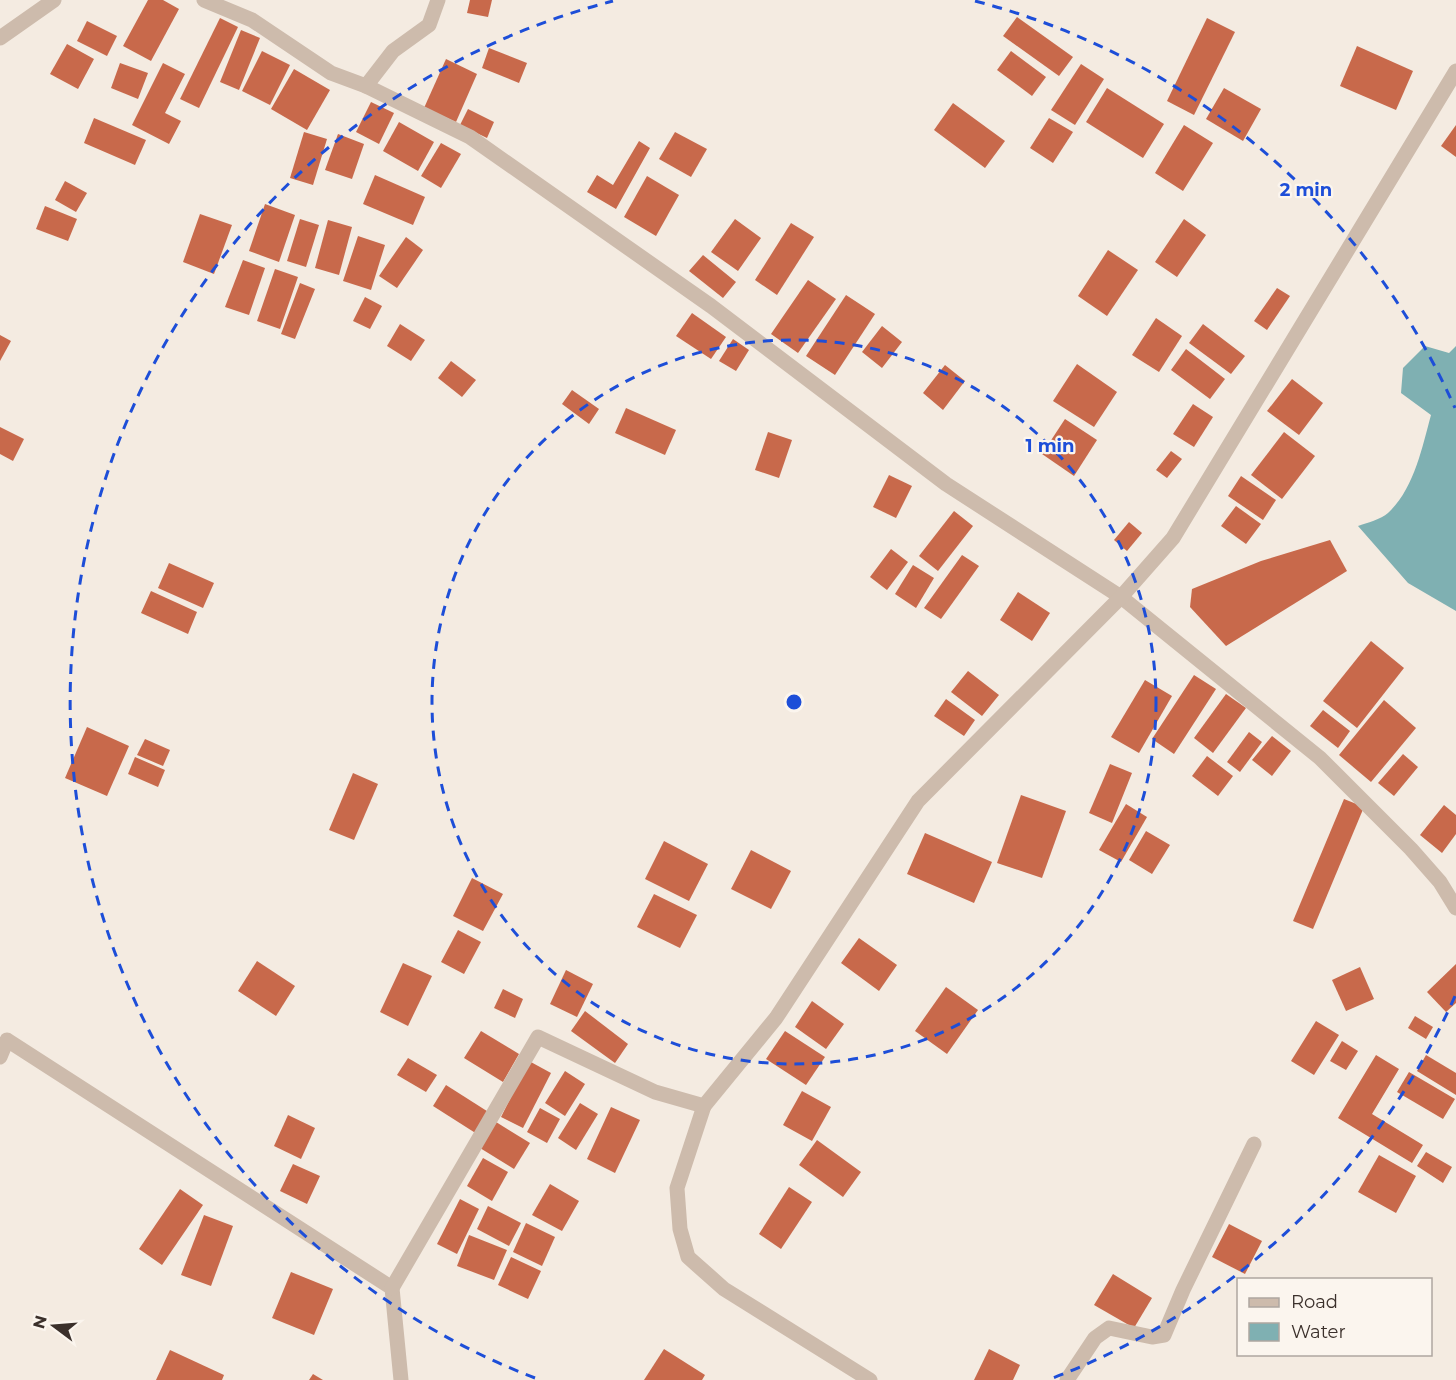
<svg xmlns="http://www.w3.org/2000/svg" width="1456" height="1380" viewBox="0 0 1456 1380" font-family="Montserrat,sans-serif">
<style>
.water{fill:#7fb0b2}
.building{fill:#c8694b}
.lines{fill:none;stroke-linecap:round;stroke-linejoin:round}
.minor{stroke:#cdbbac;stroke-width:15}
.ring{fill:none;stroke:#1d4ed8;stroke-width:3;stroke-dasharray:10 8}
.centre{fill:#1d4ed8;stroke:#fbf5ee;stroke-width:3}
.ring-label{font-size:18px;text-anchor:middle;font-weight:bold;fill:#1d4ed8;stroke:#fbf5ee;stroke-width:4.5;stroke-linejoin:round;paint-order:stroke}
</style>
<rect width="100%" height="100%" fill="#f4ebe1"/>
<path class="water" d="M1425 346 1449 353 1456 346V611L1408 583 1358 526C1367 523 1381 519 1388 513 1414 489 1422 448 1431 415L1401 393 1403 368Z"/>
<g class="building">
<path d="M148 0H163L179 9 151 61 123 46Z"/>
<path d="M470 0H492L488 17 467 13Z"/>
<path d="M1017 17 1073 57 1059 76 1003 36Z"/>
<path d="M220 18 238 27 199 108 180 99Z"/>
<path d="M1207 18 1235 32 1194 115 1167 101Z"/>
<path d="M87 21 117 36 107 56 77 41Z"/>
<path d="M241 30 260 38 239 90 220 82Z"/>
<path d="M67 44 94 59 78 89 50 74Z"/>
<path d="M1357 46 1413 71 1396 110 1340 86Z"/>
<path d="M489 48 527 63 519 83 482 68Z"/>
<path d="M262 51 290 65 270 105 242 91Z"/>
<path d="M1011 51 1046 77 1032 96 997 70Z"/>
<path d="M446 59 477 74 456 122 424 108Z"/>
<path d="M120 63 148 73 138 99 111 88Z"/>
<path d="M163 63 185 74 165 113 181 121 169 144 132 125Z"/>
<path d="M1081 64 1104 79 1075 125 1051 110Z"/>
<path d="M294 69 330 90 307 130 271 109Z"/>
<path d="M1107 88 1164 124 1143 158 1086 122Z"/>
<path d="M1224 88 1261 109 1243 141 1206 119Z"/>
<path d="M371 102 394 113 379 144 356 132Z"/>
<path d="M953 103 1005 141 985 168 934 130Z"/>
<path d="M468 109 494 122 487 138 460 125Z"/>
<path d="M94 118 146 140 135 165 84 143Z"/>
<path d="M1049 118 1073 132 1053 163 1030 148Z"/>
<path d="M399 122 434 142 418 171 383 151Z"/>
<path d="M1184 125 1213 143 1183 191 1155 173Z"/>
<path d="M1456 125V157L1441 146Z"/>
<path d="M304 132 327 139 313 185 290 178Z"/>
<path d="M675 132 707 149 691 177 659 159Z"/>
<path d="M338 134 364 144 352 179 325 170Z"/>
<path d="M639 141 650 148 616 209 587 192 597 175 613 185Z"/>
<path d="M441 143 461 154 441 188 421 176Z"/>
<path d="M375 175 425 197 413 225 363 204Z"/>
<path d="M647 176 679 195 656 236 624 217Z"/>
<path d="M65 181 87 193 76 212 55 200Z"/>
<path d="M265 204 295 215 279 262 249 251Z"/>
<path d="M45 206 77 219 68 241 36 229Z"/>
<path d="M200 214 232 225 214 274 183 262Z"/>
<path d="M300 219 319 225 306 267 287 261Z"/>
<path d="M735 219 761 238 738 271 711 252Z"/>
<path d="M1184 219 1206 235 1177 277 1155 262Z"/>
<path d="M328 220 352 227 339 275 315 268Z"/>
<path d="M791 223 814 237 777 295 755 280Z"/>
<path d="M358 236 385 245 371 290 343 281Z"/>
<path d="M406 237 423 250 397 288 379 276Z"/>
<path d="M1108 250 1138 270 1107 316 1078 296Z"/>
<path d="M703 255 736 282 723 298 689 271Z"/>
<path d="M243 260 265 268 249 315 225 307Z"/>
<path d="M275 269 298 277 280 329 257 321Z"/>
<path d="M808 280 836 299 798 353 771 334Z"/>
<path d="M300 283 315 289 295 339 281 334Z"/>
<path d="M1277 288 1290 296 1267 330 1254 321Z"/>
<path d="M846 295 875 314 835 375 806 356Z"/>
<path d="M365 297 382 306 370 329 353 321Z"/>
<path d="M692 313 726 337 711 359 676 336Z"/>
<path d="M1156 318 1182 336 1159 372 1132 355Z"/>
<path d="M400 324 425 340 411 361 387 346Z"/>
<path d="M1203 324 1245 356 1231 374 1189 343Z"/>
<path d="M882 326 902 342 882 368 862 352Z"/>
<path d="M0 335 11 341 0 361Z"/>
<path d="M733 339 749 350 736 371 719 361Z"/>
<path d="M1186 349 1225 379 1210 399 1171 370Z"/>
<path d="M451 361 476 380 462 397 438 378Z"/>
<path d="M1077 364 1117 392 1094 427 1053 401Z"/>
<path d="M945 365 965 381 943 410 923 393Z"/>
<path d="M1292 379 1323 403 1299 435 1267 411Z"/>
<path d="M572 390 599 409 589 424 562 404Z"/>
<path d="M1193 404 1213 417 1194 447 1173 434Z"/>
<path d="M626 408 676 430 665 455 615 433Z"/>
<path d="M1065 419 1097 440 1074 476 1042 454Z"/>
<path d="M0 427 24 439 13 461 0 454Z"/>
<path d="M768 432 792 440 779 478 755 470Z"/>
<path d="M1284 432 1315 456 1282 499 1251 475Z"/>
<path d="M1171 451 1182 459 1167 478 1156 470Z"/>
<path d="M889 475 912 486 896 518 873 507Z"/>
<path d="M1241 476 1276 500 1263 520 1228 496Z"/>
<path d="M1236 506 1261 524 1246 544 1221 526Z"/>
<path d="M954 511 973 526 938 571 919 556Z"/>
<path d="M1129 522 1142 533 1127 551 1114 540Z"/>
<path d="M1330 540 1347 571 1226 646 1190 607 1192 589 1261 561Z"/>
<path d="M891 549 908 562 887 590 870 577Z"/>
<path d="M962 555 979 566 941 619 924 608Z"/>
<path d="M169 563 214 583 203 608 158 588Z"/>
<path d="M913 565 934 578 916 608 895 594Z"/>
<path d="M151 591 197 612 188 634 141 613Z"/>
<path d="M1018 592 1050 613 1032 641 1000 620Z"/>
<path d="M1371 641 1404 668 1357 728 1323 701Z"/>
<path d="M968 671 999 695 982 716 951 692Z"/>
<path d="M1194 675 1216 689 1174 754 1152 739Z"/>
<path d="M1145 680 1172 696 1139 753 1111 737Z"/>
<path d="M1226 694 1246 708 1213 753 1194 738Z"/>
<path d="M946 699 975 720 964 736 934 716Z"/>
<path d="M1384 700 1416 728 1371 782 1339 755Z"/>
<path d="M1323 710 1350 731 1338 748 1310 726Z"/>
<path d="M87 727 129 746 107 796 65 778Z"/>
<path d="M1249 732 1262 742 1240 772 1227 762Z"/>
<path d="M1272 736 1291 751 1272 776 1252 760Z"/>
<path d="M145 739 170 750 163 766 137 755Z"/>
<path d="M1403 754 1418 767 1394 796 1378 783Z"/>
<path d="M1207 756 1233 776 1218 796 1192 776Z"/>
<path d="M135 757 165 770 158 787 128 774Z"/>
<path d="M1110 764 1132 773 1112 823 1089 813Z"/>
<path d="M353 773 378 784 354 840 329 830Z"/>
<path d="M1021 795 1066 811 1042 878 997 863Z"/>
<path d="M1344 799 1364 807 1313 929 1293 921Z"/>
<path d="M1126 804 1147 817 1121 862 1099 850Z"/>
<path d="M1444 805 1456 815V834L1442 853 1420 835Z"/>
<path d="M1146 831 1170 845 1152 874 1129 860Z"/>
<path d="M925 833 992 862 974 903 907 874Z"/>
<path d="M664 841 708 864 689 901 645 879Z"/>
<path d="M751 850 791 871 771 909 731 889Z"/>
<path d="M472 878 503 894 483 931 453 916Z"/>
<path d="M654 894 697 915 680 948 637 927Z"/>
<path d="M458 930 481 942 464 974 441 962Z"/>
<path d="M859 938 897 965 879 991 841 963Z"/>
<path d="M257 961 295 986 276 1016 238 991Z"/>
<path d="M403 963 432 976 408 1026 380 1012Z"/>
<path d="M1456 964V1003L1446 1012 1427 992Z"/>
<path d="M1360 967 1374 999 1346 1011 1332 980Z"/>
<path d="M566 970 593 984 577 1017 550 1004Z"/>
<path d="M946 987 978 1010 947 1054 915 1031Z"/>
<path d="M503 989 523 999 515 1018 494 1008Z"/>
<path d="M812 1001 844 1024 826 1049 795 1027Z"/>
<path d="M585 1011 628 1044 615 1063 571 1031Z"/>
<path d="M1415 1016 1433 1027 1426 1039 1408 1028Z"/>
<path d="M1316 1021 1339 1035 1314 1075 1291 1061Z"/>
<path d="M481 1031 519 1054 503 1082 464 1058Z"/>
<path d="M785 1031 825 1057 806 1085 766 1059Z"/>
<path d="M1342 1041 1358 1051 1346 1070 1330 1061Z"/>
<path d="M1376 1055 1399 1069 1372 1114 1423 1145 1412 1163 1338 1118Z"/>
<path d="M1426 1055 1456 1073V1095L1417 1071Z"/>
<path d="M408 1058 437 1075 426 1092 397 1075Z"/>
<path d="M529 1061 551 1073 523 1128 501 1117Z"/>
<path d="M565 1071 585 1084 565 1116 545 1103Z"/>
<path d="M1409 1072 1455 1099 1443 1119 1397 1092Z"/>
<path d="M446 1085 490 1113 477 1134 433 1106Z"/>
<path d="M802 1091 831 1107 812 1141 783 1125Z"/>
<path d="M580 1103 598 1114 576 1150 558 1138Z"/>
<path d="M611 1107 640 1120 615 1173 587 1159Z"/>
<path d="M540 1108 560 1119 547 1143 527 1132Z"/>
<path d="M288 1115 315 1128 301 1159 274 1146Z"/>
<path d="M496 1122 530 1143 514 1169 480 1148Z"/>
<path d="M817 1140 861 1172 843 1197 799 1165Z"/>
<path d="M1426 1152 1452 1167 1443 1183 1417 1166Z"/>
<path d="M1379 1155 1416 1176 1396 1213 1358 1192Z"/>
<path d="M483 1158 508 1172 492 1201 467 1186Z"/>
<path d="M293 1164 320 1176 307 1204 280 1191Z"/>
<path d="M550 1184 579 1201 562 1231 532 1215Z"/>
<path d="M789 1187 812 1202 781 1249 759 1234Z"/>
<path d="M180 1189 203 1205 162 1265 139 1249Z"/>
<path d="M460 1199 479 1209 457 1254 437 1244Z"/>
<path d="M488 1206 521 1223 509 1246 477 1229Z"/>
<path d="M204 1215 233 1226 211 1286 181 1275Z"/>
<path d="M526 1223 555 1237 542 1266 513 1252Z"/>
<path d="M1229 1224 1262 1241 1245 1274 1212 1257Z"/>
<path d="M469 1235 507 1250 494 1280 457 1266Z"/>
<path d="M511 1257 541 1271 528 1299 498 1285Z"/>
<path d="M291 1272 333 1289 314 1335 272 1318Z"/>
<path d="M1113 1274 1152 1298 1134 1328 1094 1305Z"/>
<path d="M664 1349 705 1375 702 1380H644Z"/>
<path d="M989 1349 1020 1365 1013 1380H974Z"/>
<path d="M170 1350 224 1375 222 1380H156Z"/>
<path d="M313 1374 323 1380H309Z"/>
</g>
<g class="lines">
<g class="minor">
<path d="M204 0 252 20 331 73 366 86 470 137 711 306 946 484 1121 597 1320 758 1411 849 1440 882 1456 908"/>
<path d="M0 38 54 0"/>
<path d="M366 86 393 51 429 25 438 0"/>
<path d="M0 1057 7 1040 392 1288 401 1380"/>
<path d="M704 1106 677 1188 680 1229 688 1257 724 1289 870 1380"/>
<path d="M392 1288 538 1037 655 1092 704 1106 776 1018 918 801 1121 597 1173 538 1456 71"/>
<path d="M1067 1380 1095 1338 1109 1328 1152 1337 1164 1335 1183 1290 1254 1144"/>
</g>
</g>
<g class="ring">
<circle cx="794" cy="702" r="362"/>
<path d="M1455 996A724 724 0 0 1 1053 1378M535 1378A724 724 0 0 1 613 1M975 1A724 724 0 0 1 1455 408"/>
</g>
<circle cx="794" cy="702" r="9" class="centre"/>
<g class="ring-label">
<text x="1306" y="196">2 min</text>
<text x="1050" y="452">1 min</text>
</g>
<rect x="1237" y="1278" width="195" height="78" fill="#fbf5ee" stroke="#aea6a0" stroke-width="1.5"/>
<rect x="1249" y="1298" width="30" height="9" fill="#cdbbac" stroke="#aea6a0" stroke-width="1.5"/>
<text x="1291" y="1308" font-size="18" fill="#3b302b">Road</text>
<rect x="1249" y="1323" width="30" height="18" fill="#7fb0b2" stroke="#aea6a0" stroke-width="1.5"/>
<text x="1291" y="1338" font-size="18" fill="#3b302b">Water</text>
<g transform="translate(54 1326) rotate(286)" stroke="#fbf5ee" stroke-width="4.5" paint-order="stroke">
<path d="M0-4.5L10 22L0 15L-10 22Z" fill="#3b302b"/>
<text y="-9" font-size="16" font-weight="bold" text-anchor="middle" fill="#3b302b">N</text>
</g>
</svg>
